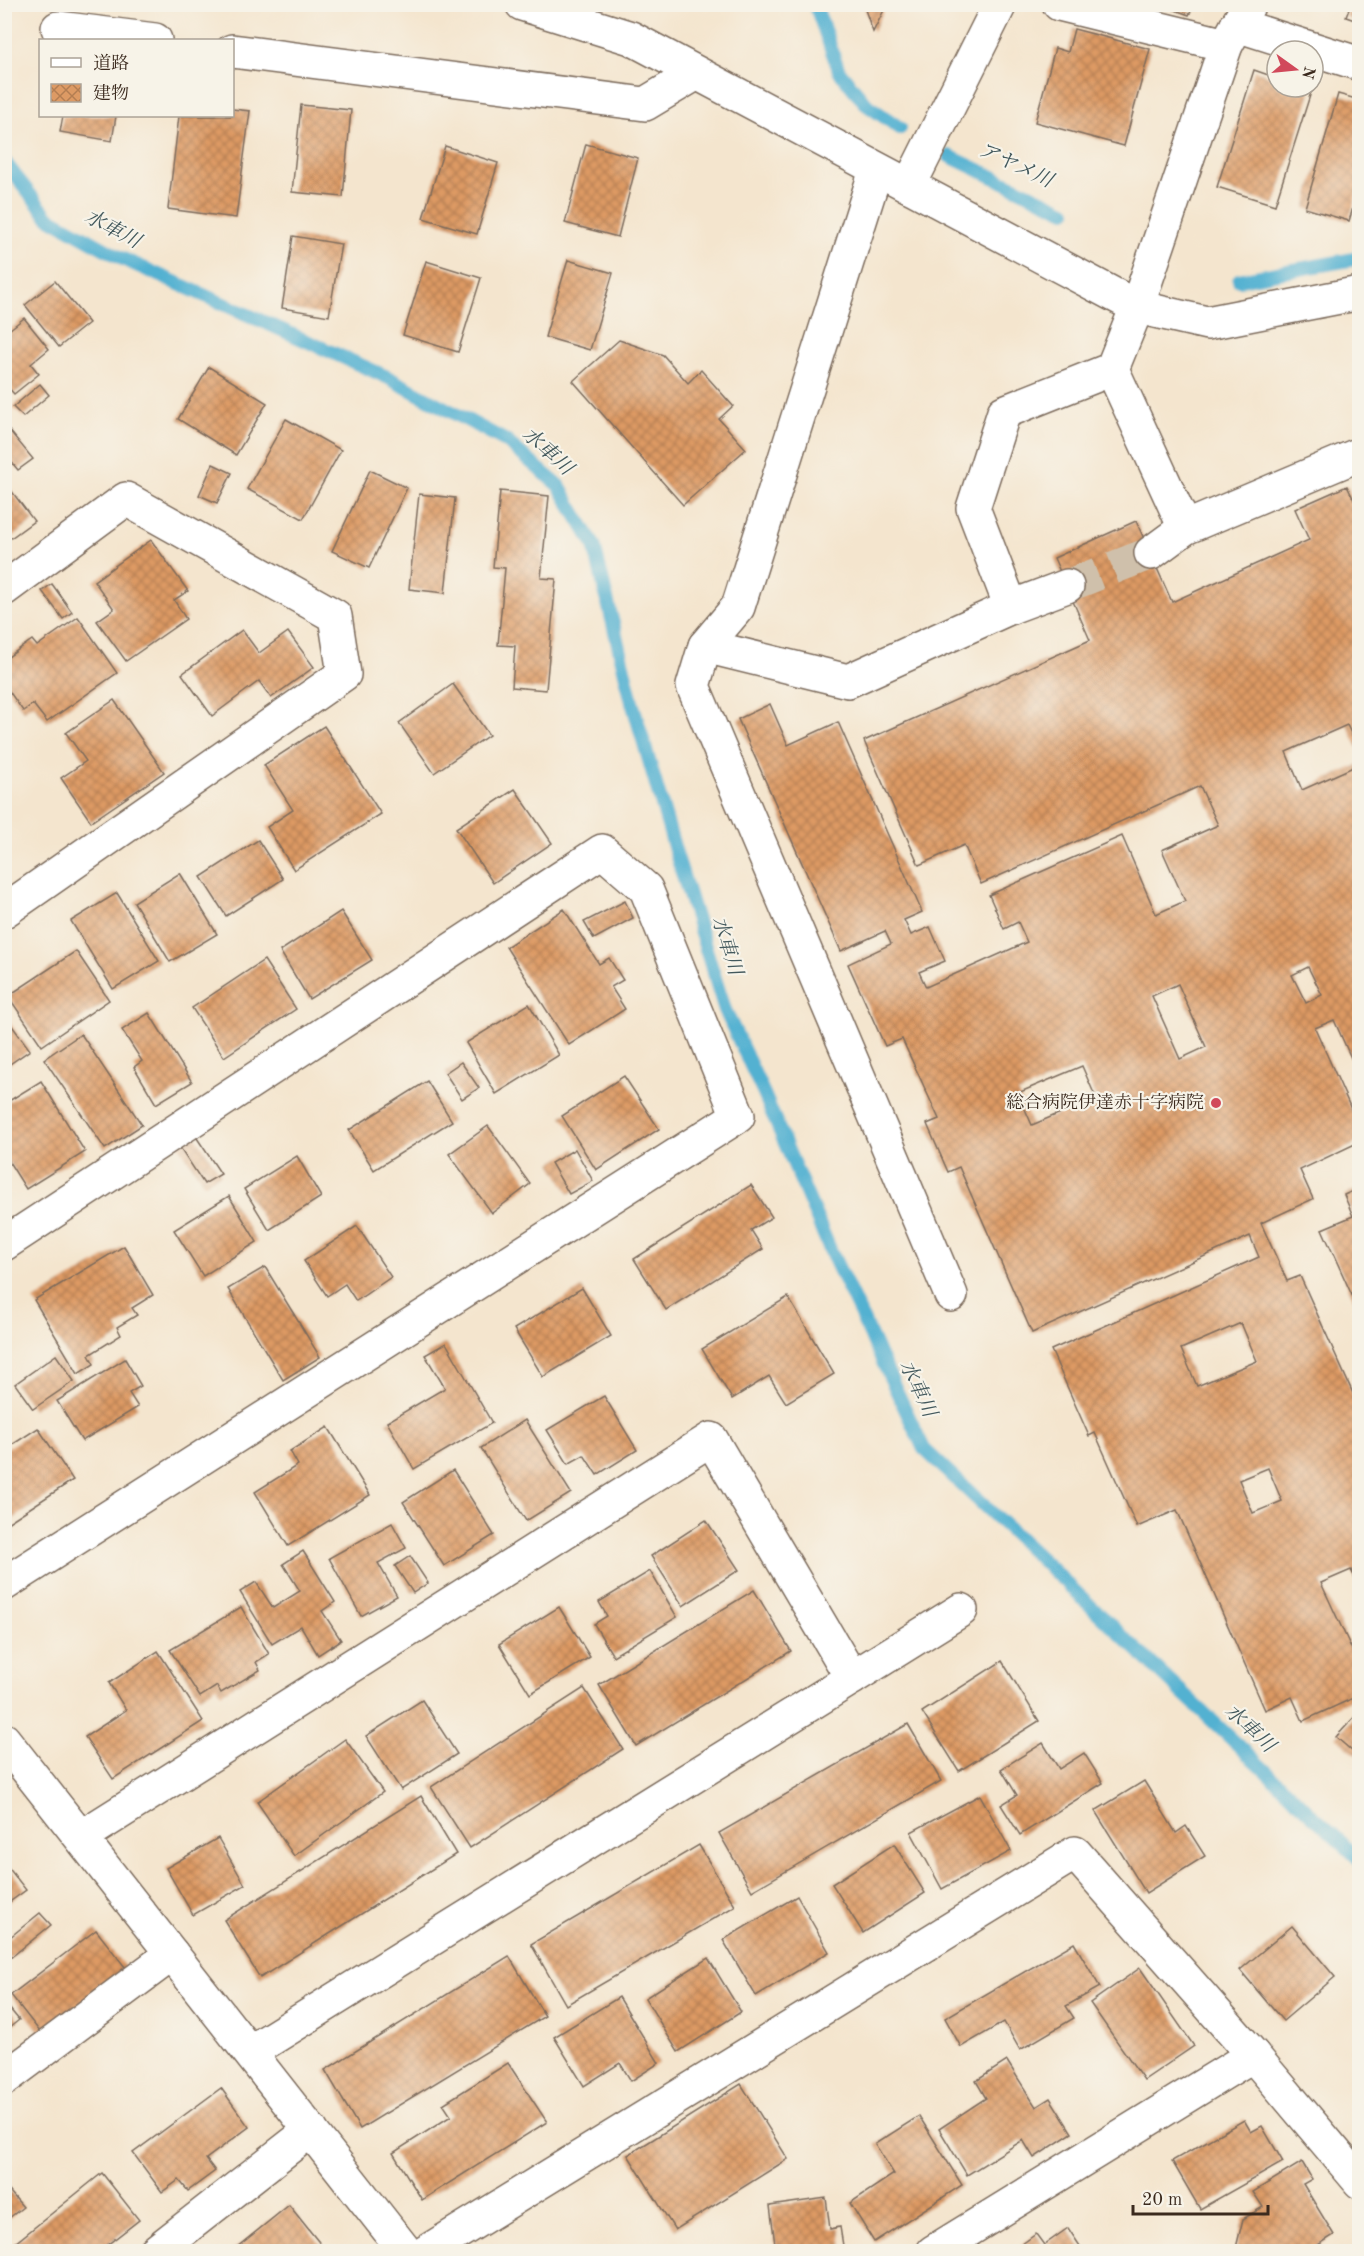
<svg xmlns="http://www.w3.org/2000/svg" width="1364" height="2256" viewBox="0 0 1364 2256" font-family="'Old Standard TT','Noto Serif JP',serif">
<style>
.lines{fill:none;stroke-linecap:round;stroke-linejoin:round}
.stream{stroke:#52b1d1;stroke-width:14}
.building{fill:url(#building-cross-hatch);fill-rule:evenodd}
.minor-tunnel{stroke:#cfc0ab;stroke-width:33;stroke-dasharray:33 16;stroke-linecap:butt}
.minor-casing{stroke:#7c6b5c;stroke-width:36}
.minor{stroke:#fff;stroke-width:33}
.poi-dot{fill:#d1495b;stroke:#f7f3e8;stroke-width:2}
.labels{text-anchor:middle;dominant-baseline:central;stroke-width:4.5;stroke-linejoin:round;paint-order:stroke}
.poi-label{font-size:18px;fill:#3b2a1e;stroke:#f7f3e8;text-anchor:end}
.water-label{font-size:20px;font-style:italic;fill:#43595d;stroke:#f7f3e8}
</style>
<defs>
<pattern id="building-cross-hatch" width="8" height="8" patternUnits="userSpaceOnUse" patternTransform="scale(1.5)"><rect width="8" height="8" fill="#dd9a64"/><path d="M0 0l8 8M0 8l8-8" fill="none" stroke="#b47e52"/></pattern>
</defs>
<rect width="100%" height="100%" fill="#f7f3e8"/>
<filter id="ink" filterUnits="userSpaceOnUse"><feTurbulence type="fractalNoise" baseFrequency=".0167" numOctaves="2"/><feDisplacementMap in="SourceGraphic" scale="12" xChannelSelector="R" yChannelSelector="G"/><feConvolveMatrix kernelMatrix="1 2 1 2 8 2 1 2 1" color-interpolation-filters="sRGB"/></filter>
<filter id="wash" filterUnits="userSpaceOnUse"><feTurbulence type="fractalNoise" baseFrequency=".008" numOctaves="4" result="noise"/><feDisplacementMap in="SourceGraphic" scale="24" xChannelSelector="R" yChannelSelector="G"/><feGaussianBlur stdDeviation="1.35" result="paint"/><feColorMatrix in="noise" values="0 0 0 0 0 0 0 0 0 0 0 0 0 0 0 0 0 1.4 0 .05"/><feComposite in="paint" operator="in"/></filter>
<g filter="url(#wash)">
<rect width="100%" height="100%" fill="#f4e5ce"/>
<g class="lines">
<g class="stream">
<path d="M815 4 839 71 867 105 900 128"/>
<path d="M949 156 1065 211"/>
<path d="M4 161 48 217 123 259 387 377 506 441 559 486 594 545 632 702 675 850 725 1010 764 1094 832 1254 924 1449 1360 1860"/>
<path d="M1239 280 1360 258"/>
</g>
</g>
<g id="blocks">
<g class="building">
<path d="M863 4H887L873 32Z"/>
<path d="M1159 4H1195L1189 15Z"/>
<path d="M1351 4H1360V22L1346 17Z"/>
<path d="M1074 29 1150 49 1124 146 1035 122 1055 48 1068 52Z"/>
<path d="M1254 70 1277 78V87L1312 89 1275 205 1217 187Z"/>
<path d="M1338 94 1360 100V185L1349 221 1305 208Z"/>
<path d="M301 105 351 110 343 197 292 192Z"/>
<path d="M232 109 250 111 236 218 168 209 179 116H232Z"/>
<path d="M63 116H116L112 141 60 132Z"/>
<path d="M586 144 638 158 618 237 565 223Z"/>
<path d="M445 146 498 163 477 234 423 218Z"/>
<path d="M293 236 341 244 329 316 282 308Z"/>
<path d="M568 260 613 273 590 350 545 337Z"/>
<path d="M426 261 481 278 458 352 403 335Z"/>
<path d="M55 281 89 323 59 347 25 305Z"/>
<path d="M24 318 49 349 31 364 39 374 14 394 7 386 4 387V334Z"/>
<path d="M619 340 663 355 688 383 701 370 733 406 719 419 746 449 683 505 573 381Z"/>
<path d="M209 367 267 403 236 455 178 419Z"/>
<path d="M40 384 49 395 23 417 13 407Z"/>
<path d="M286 419 341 450 303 519 247 489Z"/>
<path d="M4 424 33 459 18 470 4 453Z"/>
<path d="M213 464 232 473 217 503 199 495Z"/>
<path d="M370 470 407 488 369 568 332 551Z"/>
<path d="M4 481 34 521 4 543Z"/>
<path d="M1347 486 1360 512V752L1347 725 1286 752 1302 790 1360 764V1078L1334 1020 1315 1028 1352 1111 1360 1108V1149L1357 1143 1300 1170 1313 1199 1261 1223 1287 1281 1300 1276 1360 1409V1589L1351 1570 1321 1583 1360 1667V1695L1303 1721 1292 1697 1265 1710 1177 1510 1137 1527 1095 1433 1089 1436 1051 1350 1259 1257 1250 1236 1032 1333 959 1167 948 1172 927 1124 939 1119 902 1039 885 1046 848 964 891 944 885 931 841 951 738 719 770 704 788 745 838 722 922 912 904 920 911 935 930 927 945 961 919 972 926 987 1027 942 1018 922 1004 929 989 895 1122 836 1156 914 1185 901 1162 850 1218 825 1200 786 981 884 964 845 919 865 864 741 1090 640 1054 558 1136 521 1172 602 1309 540 1295 509ZM1308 967 1322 995 1306 1003 1292 975ZM1178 984 1206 1047 1180 1059 1152 996ZM1082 1066 1096 1098 1032 1125 1018 1093ZM1241 1323 1257 1361 1197 1386 1181 1349ZM1268 1468 1282 1501 1253 1513 1239 1480Z"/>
<path d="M500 491 549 496 541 578 556 579 546 690 512 687 515 646 498 645 505 568 493 567Z"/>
<path d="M419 494 455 498 445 593 409 589Z"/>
<path d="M151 540 188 591 174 600 186 619 126 661 97 621 114 609 94 581Z"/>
<path d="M52 584 72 612 63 619 42 591Z"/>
<path d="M78 617 117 673 47 722 33 704 23 711 4 684V660L32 640 37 646Z"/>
<path d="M242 630 259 653 288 632 314 667 271 698 259 681 212 716 182 674Z"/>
<path d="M453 684 489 735 434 773 399 723Z"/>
<path d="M114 700 164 772 91 822 61 778 86 761 66 733Z"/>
<path d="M324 726 381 814 294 870 267 827 293 810 264 765Z"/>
<path d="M515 789 552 843 493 883 456 828Z"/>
<path d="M258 840 283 879 226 916 201 877Z"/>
<path d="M180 873 217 934 170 962 134 902Z"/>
<path d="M117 893 159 961 113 989 71 921Z"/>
<path d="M625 901 633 918 594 939 584 922Z"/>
<path d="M564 909 599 964 609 958 623 980 611 987 625 1009 569 1045 506 947Z"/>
<path d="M341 911 372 960 309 999 280 951Z"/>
<path d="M76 951 109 1000 42 1046 8 996Z"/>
<path d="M264 960 296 1009 224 1057 192 1008Z"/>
<path d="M529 1004 559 1055 496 1094 466 1043Z"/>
<path d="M149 1013 192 1082 156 1104 134 1067 142 1061 122 1030Z"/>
<path d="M7 1019 30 1050 4 1068V1021Z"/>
<path d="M81 1034 142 1125 105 1149 44 1059Z"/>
<path d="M461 1062 479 1088 462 1099 445 1073Z"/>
<path d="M624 1076 659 1129 596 1170 562 1116Z"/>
<path d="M41 1081 85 1152 26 1189 4 1154V1104Z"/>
<path d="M427 1081 452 1121 374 1170 349 1130Z"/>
<path d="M488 1126 530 1184 492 1213 449 1154Z"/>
<path d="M195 1135 221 1174 204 1184 179 1146Z"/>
<path d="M575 1149 593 1181 569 1194 551 1163Z"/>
<path d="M297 1156 321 1197 269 1230 244 1189Z"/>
<path d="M751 1185 772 1217 751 1230 763 1249 666 1310 634 1259Z"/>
<path d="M1360 1188V1313L1322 1229 1353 1216 1344 1195Z"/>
<path d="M229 1196 257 1242 203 1276 174 1230Z"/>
<path d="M357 1226 391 1277 356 1301 345 1284 327 1296 304 1261Z"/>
<path d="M124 1246 153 1295 132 1308 137 1315 117 1327 121 1335 89 1355 94 1364 78 1374 34 1300Z"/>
<path d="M265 1267 320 1357 283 1380 228 1289Z"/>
<path d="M582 1288 611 1336 543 1377 514 1329Z"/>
<path d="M788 1297 834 1374 786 1403 769 1376 732 1399 702 1349Z"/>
<path d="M446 1343 492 1423 414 1469 387 1422 445 1388 425 1355Z"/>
<path d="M56 1355 74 1381 33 1409 15 1384Z"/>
<path d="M125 1359 141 1386 129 1393 138 1407 82 1441 57 1401Z"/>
<path d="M604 1396 637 1450 597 1475 584 1455 568 1464 547 1430Z"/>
<path d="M525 1420 571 1493 526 1521 481 1448Z"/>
<path d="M328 1427 370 1495 288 1546 255 1492 298 1465 290 1451Z"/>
<path d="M38 1428 73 1480 4 1525V1450Z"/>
<path d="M453 1470 494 1535 444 1566 403 1502Z"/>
<path d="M706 1520 739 1570 683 1606 651 1556Z"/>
<path d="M392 1523 406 1548 378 1563 397 1596 361 1616 329 1558Z"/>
<path d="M303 1551 335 1602 322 1611 341 1640 318 1655 301 1626 272 1644 240 1592 256 1582 273 1608 300 1591 283 1564Z"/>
<path d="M410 1556 428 1583 413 1593 395 1566Z"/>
<path d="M650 1571 677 1617 613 1656 594 1624 607 1616 599 1602Z"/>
<path d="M754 1590 791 1651 636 1746 599 1685Z"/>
<path d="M241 1607 269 1654 256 1662 260 1670 221 1693 217 1686 200 1697 170 1650Z"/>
<path d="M559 1607 590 1657 530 1694 499 1644Z"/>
<path d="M158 1651 203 1721 113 1779 85 1737 126 1710 109 1683Z"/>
<path d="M1002 1661 1039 1721 959 1771 922 1712Z"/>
<path d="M584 1688 623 1749 470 1848 431 1787Z"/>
<path d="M422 1700 457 1754 401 1790 366 1736Z"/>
<path d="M1360 1711V1758L1336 1737Z"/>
<path d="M908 1724 941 1781 752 1891 719 1833Z"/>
<path d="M345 1739 383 1792 294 1856 257 1802Z"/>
<path d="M1043 1743 1059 1769 1084 1753 1103 1783 1020 1835 1001 1805 1017 1795 1001 1769Z"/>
<path d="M1144 1781 1176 1833 1186 1826 1205 1856 1146 1893 1095 1811Z"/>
<path d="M980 1795 1011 1851 942 1889 911 1832Z"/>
<path d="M421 1796 456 1854 260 1978 224 1920Z"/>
<path d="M218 1838 245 1885 193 1915 166 1868Z"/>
<path d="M894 1844 925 1893 863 1933 832 1884Z"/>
<path d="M699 1845 735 1906 566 2005 531 1944Z"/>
<path d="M4 1862 26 1890 4 1906Z"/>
<path d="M797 1896 829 1952 756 1996 723 1940Z"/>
<path d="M40 1913 51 1925 4 1963V1942Z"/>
<path d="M1292 1926 1335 1977 1283 2021 1240 1970Z"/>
<path d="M96 1930 129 1972 44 2037 11 1995Z"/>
<path d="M1074 1943 1100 1987 1066 2006 1074 2018 1020 2050 1004 2022 961 2047 945 2018Z"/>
<path d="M509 1956 545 2016 360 2129 325 2070Z"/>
<path d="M708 1958 741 2012 678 2052 645 1998Z"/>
<path d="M1140 1968 1194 2046 1144 2080 1090 2003Z"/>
<path d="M619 1997 659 2063 631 2081 620 2063 584 2086 554 2037Z"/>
<path d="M4 2002 19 2020 4 2032Z"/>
<path d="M1007 2061 1036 2107 1050 2098 1072 2133 1034 2158 1023 2140 967 2175 939 2129 986 2098 976 2081Z"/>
<path d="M508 2063 547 2122 422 2200 393 2153 451 2116 443 2104Z"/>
<path d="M741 2084 788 2159 675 2230 628 2155Z"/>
<path d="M221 2088 249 2127 206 2159 215 2171 188 2191 179 2180 162 2192 133 2153Z"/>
<path d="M919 2116 962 2185 874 2242 850 2203 894 2174 875 2144Z"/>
<path d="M1244 2120 1251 2132 1262 2126 1283 2162 1200 2209 1172 2161Z"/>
<path d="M1302 2162 1312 2179 1303 2184 1334 2235 1307 2252H1235L1243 2219 1263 2207 1253 2192Z"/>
<path d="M102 2173 139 2220 98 2252H4Z"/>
<path d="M4 2185 23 2207 4 2222Z"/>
<path d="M826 2198 830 2229 840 2227 844 2252H776L770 2206Z"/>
<path d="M289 2205 322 2246 315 2252H231Z"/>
<path d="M1068 2228 1084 2252H1011L1036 2234 1044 2245Z"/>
</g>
</g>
</g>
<g filter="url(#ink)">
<use href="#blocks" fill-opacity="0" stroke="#7c6b5c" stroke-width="1.5"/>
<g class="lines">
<path class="minor-tunnel" d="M1067 586 1151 553"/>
<defs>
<g id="minor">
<path d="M522 4 631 38 1137 307 1207 323 1360 293"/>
<path d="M1059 4 1226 45"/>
<path d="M1237 25 1360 64"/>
<path d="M58 28 155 40"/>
<path d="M232 51 645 104 695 74"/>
<path d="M876 170 738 607 705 646 693 686 951 1295"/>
<path d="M909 186 1000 4"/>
<path d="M1185 528 1112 369 1137 307 1226 45 1249 4"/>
<path d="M1151 553 1185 528 1360 454"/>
<path d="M1067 586 1011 607 973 508 1004 412 1112 369"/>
<path d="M4 589 126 499 335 616 344 674 4 911"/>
<path d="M705 646 848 681 1011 607"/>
<path d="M4 1244 602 851 646 889 738 1116 4 1584"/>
<path d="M852 1678 961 1610"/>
<path d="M4 1740 406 2252"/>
<path d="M81 1837 711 1439 852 1678 250 2052"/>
<path d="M4 2079 172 1954"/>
<path d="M155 2252 311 2130"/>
<path d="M426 2252 1075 1853 1253 2055"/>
<path d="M933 2252 1253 2055 1360 2182"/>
</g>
</defs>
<use href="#minor" class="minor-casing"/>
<use href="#minor" class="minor"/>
</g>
</g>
<circle class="poi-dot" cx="1216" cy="1103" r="6"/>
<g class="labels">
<g class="poi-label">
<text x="1204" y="1103">総合病院伊達赤十字病院</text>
</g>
<g class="water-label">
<text transform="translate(1015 166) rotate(25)">アヤメ川</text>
<text transform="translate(112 230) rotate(28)">水車川</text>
<text transform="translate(547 452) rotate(42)">水車川</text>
<text transform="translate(726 946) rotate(73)">水車川</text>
<text transform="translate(917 1389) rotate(65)">水車川</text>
<text transform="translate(1249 1729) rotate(43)">水車川</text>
</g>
</g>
<rect width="1364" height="2256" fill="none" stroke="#f7f3e8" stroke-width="24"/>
<rect x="39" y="39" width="195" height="78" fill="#f7f3e8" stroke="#aca397" stroke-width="1.5"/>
<rect x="51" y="58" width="30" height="9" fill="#ffffff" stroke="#aca397" stroke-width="1.5"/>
<text x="93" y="69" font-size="18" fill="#3b2a1e">道路</text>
<rect x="51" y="84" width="30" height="18" fill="url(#building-cross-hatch)" stroke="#aca397" stroke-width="1.5"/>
<text x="93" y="99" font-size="18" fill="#3b2a1e">建物</text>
<g transform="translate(1295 69) rotate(105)"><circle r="28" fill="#f7f3e8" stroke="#aca397" stroke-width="1.5"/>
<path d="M0-4.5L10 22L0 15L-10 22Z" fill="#d1495b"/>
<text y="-9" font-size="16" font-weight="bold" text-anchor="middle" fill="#3b2a1e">N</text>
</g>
<path d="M1133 2205v9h135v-9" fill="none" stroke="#3b2a1e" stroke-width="3"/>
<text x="1142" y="2205" font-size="18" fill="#3b2a1e" stroke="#f7f3e8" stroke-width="4.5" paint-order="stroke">20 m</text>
</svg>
